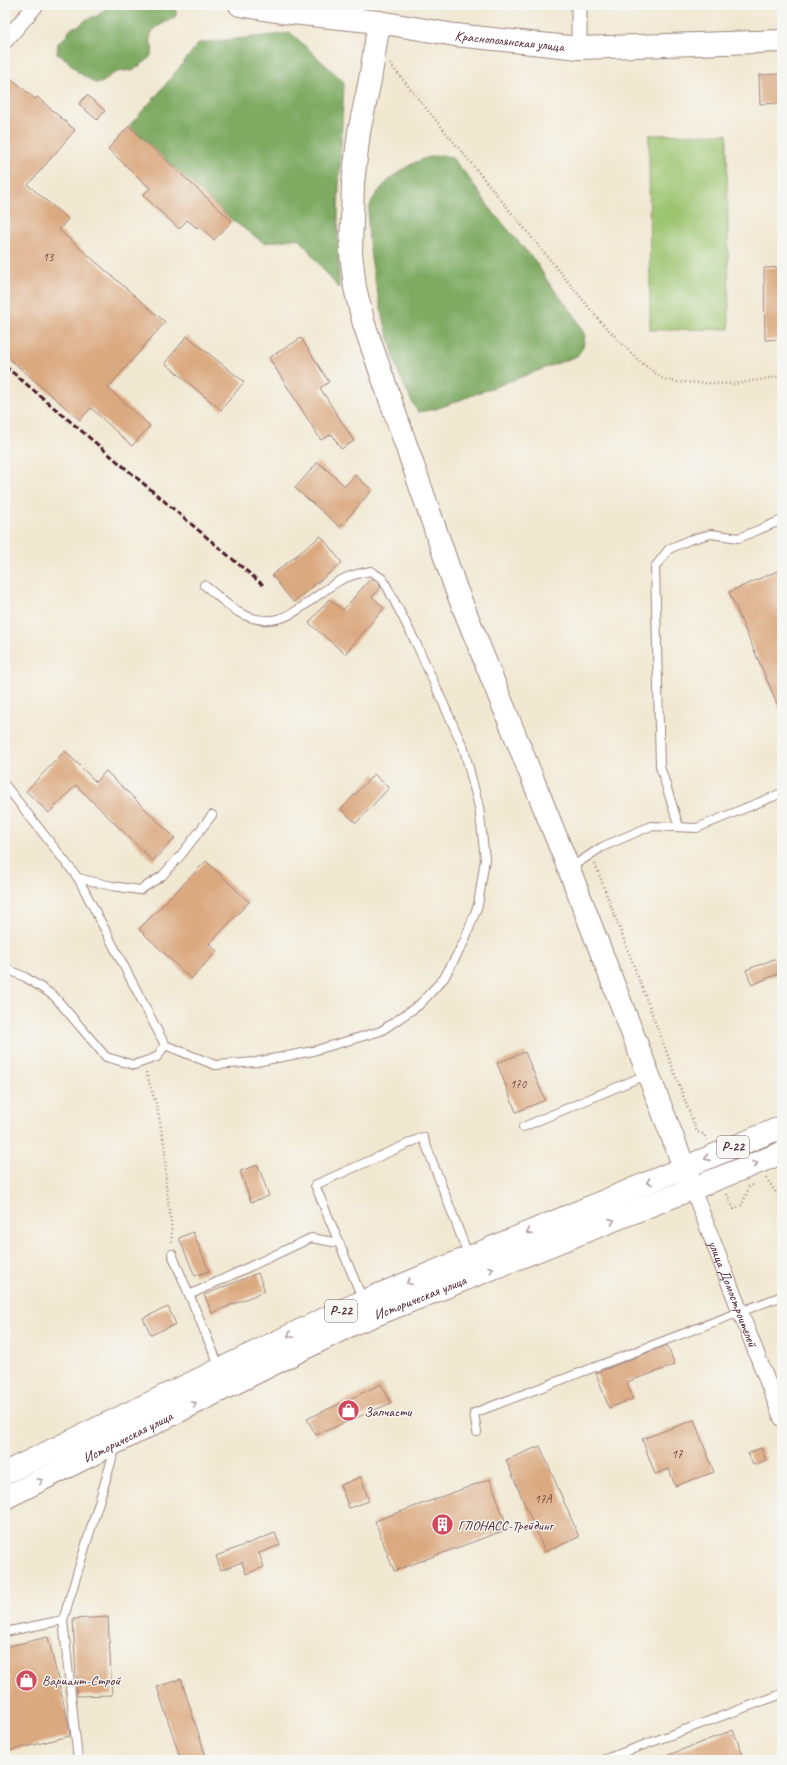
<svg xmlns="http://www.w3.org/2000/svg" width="787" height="1765" viewBox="0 0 787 1765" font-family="Caveat,sans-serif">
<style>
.green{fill:#9dc46f;stroke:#74724d}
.forest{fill:#7eaa62;stroke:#646446}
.building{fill:#dba980}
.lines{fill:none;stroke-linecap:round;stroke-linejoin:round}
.service-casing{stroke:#9e847e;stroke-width:10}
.minor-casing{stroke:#9e847e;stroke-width:17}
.secondary-casing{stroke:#9e847e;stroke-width:24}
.trunk-casing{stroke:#9e847e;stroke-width:24}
.path{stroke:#9e847e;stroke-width:2.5;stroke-dasharray:1 3;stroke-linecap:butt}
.service{stroke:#fff;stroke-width:8}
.minor{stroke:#fff;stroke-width:15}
.secondary{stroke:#fff;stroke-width:22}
.trunk{stroke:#fff;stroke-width:22}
.rail{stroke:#4a1f2b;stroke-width:3;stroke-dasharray:6 3;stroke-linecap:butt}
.oneway{stroke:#ae9aa0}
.labels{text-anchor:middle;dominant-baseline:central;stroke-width:3;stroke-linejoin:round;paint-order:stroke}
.number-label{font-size:12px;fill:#6e4240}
.shield{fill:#f6f6f2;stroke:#7e6067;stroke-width:1}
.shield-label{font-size:13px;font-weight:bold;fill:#4a1f2b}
.street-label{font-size:14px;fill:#4a1f2b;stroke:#f6f6f2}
.poi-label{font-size:14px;fill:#4a1f2b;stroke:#f6f6f2;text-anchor:start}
</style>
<rect width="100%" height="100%" fill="#f6f6f2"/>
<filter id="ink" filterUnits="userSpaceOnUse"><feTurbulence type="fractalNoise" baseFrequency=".025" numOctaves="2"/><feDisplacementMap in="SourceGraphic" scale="8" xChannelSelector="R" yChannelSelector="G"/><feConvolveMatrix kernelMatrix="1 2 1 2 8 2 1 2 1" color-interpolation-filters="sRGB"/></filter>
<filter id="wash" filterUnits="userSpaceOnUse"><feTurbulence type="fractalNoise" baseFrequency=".012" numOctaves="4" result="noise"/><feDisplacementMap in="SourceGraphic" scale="16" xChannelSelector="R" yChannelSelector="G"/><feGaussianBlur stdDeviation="0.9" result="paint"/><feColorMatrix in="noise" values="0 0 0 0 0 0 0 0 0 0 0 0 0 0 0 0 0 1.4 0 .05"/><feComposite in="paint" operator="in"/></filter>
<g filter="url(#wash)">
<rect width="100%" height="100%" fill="#f1e8d2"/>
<path class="green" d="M727 134 729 329 650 330 649 135Z"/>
<g class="forest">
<path d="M110 5H158L176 10V16C169 22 155 25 151 34 147 42 157 49 150 57 146 63 138 65 133 71 126 70 118 71 111 75 105 79 105 84 95 83L78 72 66 59 57 54 58 43 67 36 69 31 73 27 79 26 87 19 97 16Z"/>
<path d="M291 33 344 82 338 210 339 289 299 238 264 243 232 220 129 126 157 95 199 43Z"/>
<path d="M440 155 451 157 466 174 492 211 536 262 548 282 575 316 585 336 583 347 577 356 436 409 418 412C409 398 402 381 396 365 393 358 393 350 390 342 382 314 359 227 372 201 385 178 414 158 440 155Z"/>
</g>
<g id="blocks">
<g class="building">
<path d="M5 73 35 99 37 97 75 130 28 185 68 219 59 230 165 322 108 388 150 426 132 446 91 408 80 420 5 355Z"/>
<path d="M782 74V103L760 104 759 75Z"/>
<path d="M87 95 105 111 97 120 79 104Z"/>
<path d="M129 126 232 221 214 240 199 226 197 228 187 220 179 229 143 195 150 188 108 149Z"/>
<path d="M782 267V339L765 340 764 268Z"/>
<path d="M187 336 244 382 221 410 165 363Z"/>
<path d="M301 338 329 382 320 388 354 441 341 449 332 434 321 440 269 358Z"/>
<path d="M318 462 345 486 355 475 372 490 340 527 295 488Z"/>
<path d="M321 536 342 563 293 602 272 575Z"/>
<path d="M782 569V715L729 592Z"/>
<path d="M371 578 381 587 372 597 384 608 345 654 309 623 329 599 343 610Z"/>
<path d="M65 751 96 782 106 771 175 838 153 861 76 785 49 813 26 791Z"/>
<path d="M374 774 389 788 356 823 341 809Z"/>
<path d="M206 861 249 902 209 944 217 951 191 979 139 929Z"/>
<path d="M782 956V972L752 985 746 970Z"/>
<path d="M525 1052 545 1100 516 1112 497 1063Z"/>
<path d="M258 1165 269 1196 251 1202 240 1171Z"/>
<path d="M193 1232 209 1271 195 1276 179 1238Z"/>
<path d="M258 1273 265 1291 212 1313 204 1295Z"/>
<path d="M168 1307 176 1324 151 1335 143 1318Z"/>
<path d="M667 1345 675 1365 627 1382 633 1399 609 1408 596 1373Z"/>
<path d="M381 1384 391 1403 316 1435 307 1419Z"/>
<path d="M694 1420 714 1472 675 1486 669 1469 655 1474 642 1439Z"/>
<path d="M540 1446 579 1537 545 1552 506 1460Z"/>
<path d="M761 1448 766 1460 753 1465 748 1453Z"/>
<path d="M361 1477 369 1501 349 1508 340 1485Z"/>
<path d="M490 1479 508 1529 394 1571 375 1521Z"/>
<path d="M275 1533 280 1545 259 1553 264 1567 246 1574 242 1562 221 1570 216 1556Z"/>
<path d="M108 1617 112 1695 77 1696 73 1619Z"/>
<path d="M48 1637 68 1722 70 1736 5 1752V1647Z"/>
<path d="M181 1679 207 1760H181L157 1687Z"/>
<path d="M733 1730 745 1760H658V1759Z"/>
</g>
</g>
</g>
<g filter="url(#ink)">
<use href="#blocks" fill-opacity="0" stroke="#9e847e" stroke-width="1"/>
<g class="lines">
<defs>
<g id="service">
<path d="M5 785 78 878 165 1045 215 1065 256 1062 313 1051 381 1031 419 1005 444 978 464 942 478 905 485 859 479 807 464 749 416 643 383 579 371 571C359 573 348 576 339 581 303 602 283 636 238 612 226 605 215 593 204 585"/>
<path d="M679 827 660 766 655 567 669 549 689 540 711 534 739 538 782 520"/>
<path d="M570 868 602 847 651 826 697 828 782 793"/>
<path d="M78 878 112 886 140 890 162 876 181 855 212 815"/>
<path d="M5 968 25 977 54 996 106 1057 134 1065 157 1057 165 1045"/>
<path d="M523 1127 648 1074"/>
<path d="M172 1254 220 1368"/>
<path d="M189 1295 311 1238 339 1243"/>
<path d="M363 1300 315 1185 423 1137 469 1257"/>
<path d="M477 1432 474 1413 782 1296"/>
<path d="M5 1632 63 1620"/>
<path d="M78 1760 63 1620 116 1446"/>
<path d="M603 1760 782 1694"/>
</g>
<g id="minor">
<path d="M5 41 36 5"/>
<path d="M579 48V5"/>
<path id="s1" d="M693 1190 782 1419"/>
</g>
<g id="secondary">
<path id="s2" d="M240 5 282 12 379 22 455 35 579 48 782 41"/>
<path d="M379 22 370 80 359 132 353 183 351 253 355 288 364 324 456 589 569 869 691 1185"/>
</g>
<g id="trunk">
<path d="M5 1473 345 1309 782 1127"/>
<path id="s3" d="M5 1498 355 1323 782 1153"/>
</g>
</defs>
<use href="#service" class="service-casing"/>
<use href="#minor" class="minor-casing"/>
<use href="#secondary" class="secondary-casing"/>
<use href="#trunk" class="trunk-casing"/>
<g class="path">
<path d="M390 64 600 321 638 360 663 379 676 382 735 384 782 376"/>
<path d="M595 864 697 1132 704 1134 707 1140"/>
<path d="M146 1072 157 1107 165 1148 166 1186 171 1221 172 1244"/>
<path d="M766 1178 782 1201"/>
<path d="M727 1194 734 1209 742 1205 749 1187 754 1184"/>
</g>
<use href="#service" class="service"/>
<use href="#minor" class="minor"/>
<use href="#secondary" class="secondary"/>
<use href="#trunk" class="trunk"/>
<path class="rail" d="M5 366 263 585"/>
</g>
<defs><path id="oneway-chevron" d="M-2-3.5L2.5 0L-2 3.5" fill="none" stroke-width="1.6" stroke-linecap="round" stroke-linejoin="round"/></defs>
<g class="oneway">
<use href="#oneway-chevron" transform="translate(707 1158) rotate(158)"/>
<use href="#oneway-chevron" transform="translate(755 1164) rotate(-22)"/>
<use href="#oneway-chevron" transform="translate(649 1182) rotate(157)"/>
<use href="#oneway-chevron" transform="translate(612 1221) rotate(-21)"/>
<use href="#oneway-chevron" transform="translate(529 1232) rotate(157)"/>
<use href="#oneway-chevron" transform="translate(491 1269) rotate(-21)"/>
<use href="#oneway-chevron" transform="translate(409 1282) rotate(157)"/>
<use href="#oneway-chevron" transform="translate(290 1335) rotate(154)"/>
<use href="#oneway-chevron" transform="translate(194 1404) rotate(-27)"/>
<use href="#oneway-chevron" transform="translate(40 1481) rotate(-27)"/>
</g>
</g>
<defs>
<symbol id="shop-disc" viewBox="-11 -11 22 22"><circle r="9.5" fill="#d1495b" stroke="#f6f6f2"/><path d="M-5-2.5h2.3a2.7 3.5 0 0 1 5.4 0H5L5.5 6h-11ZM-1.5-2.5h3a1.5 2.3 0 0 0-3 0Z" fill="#fff"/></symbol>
<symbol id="building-disc" viewBox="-11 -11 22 22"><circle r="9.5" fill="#d1495b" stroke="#f6f6f2"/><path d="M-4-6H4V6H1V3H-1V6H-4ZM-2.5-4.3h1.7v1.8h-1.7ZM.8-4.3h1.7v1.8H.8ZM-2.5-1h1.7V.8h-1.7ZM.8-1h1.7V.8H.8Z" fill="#fff"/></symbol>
</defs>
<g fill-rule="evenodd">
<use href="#shop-disc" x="336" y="1398" width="25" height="25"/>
<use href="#building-disc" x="430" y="1512" width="25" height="25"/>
<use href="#shop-disc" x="14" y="1668" width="25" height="25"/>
</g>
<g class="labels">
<g class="number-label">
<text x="48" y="257">13</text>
<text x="518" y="1084">170</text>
<text x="677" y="1454">17</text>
<text x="543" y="1499">17А</text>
</g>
<g class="shield">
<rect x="717" y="1136" width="32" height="22" rx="3"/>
<rect x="325" y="1300" width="32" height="22" rx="3"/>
</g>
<g class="shield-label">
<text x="733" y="1147">Р-22</text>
<text x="341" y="1311">Р-22</text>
</g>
<g class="street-label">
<text stroke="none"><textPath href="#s2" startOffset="272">Краснополянская улица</textPath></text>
<text stroke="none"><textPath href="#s1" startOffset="111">улица Домостроителей</textPath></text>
<text stroke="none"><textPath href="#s3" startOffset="461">Историческая улица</textPath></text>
<text stroke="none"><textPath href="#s3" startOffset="137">Историческая улица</textPath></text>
</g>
<g class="poi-label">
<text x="364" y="1411">Запчасти</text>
<text x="458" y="1525">ГЛОНАСС-Трейдинг</text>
<text x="42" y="1680">Вариант-Строй</text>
</g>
</g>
<rect width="787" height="1765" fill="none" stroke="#f6f6f2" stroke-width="20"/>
</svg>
